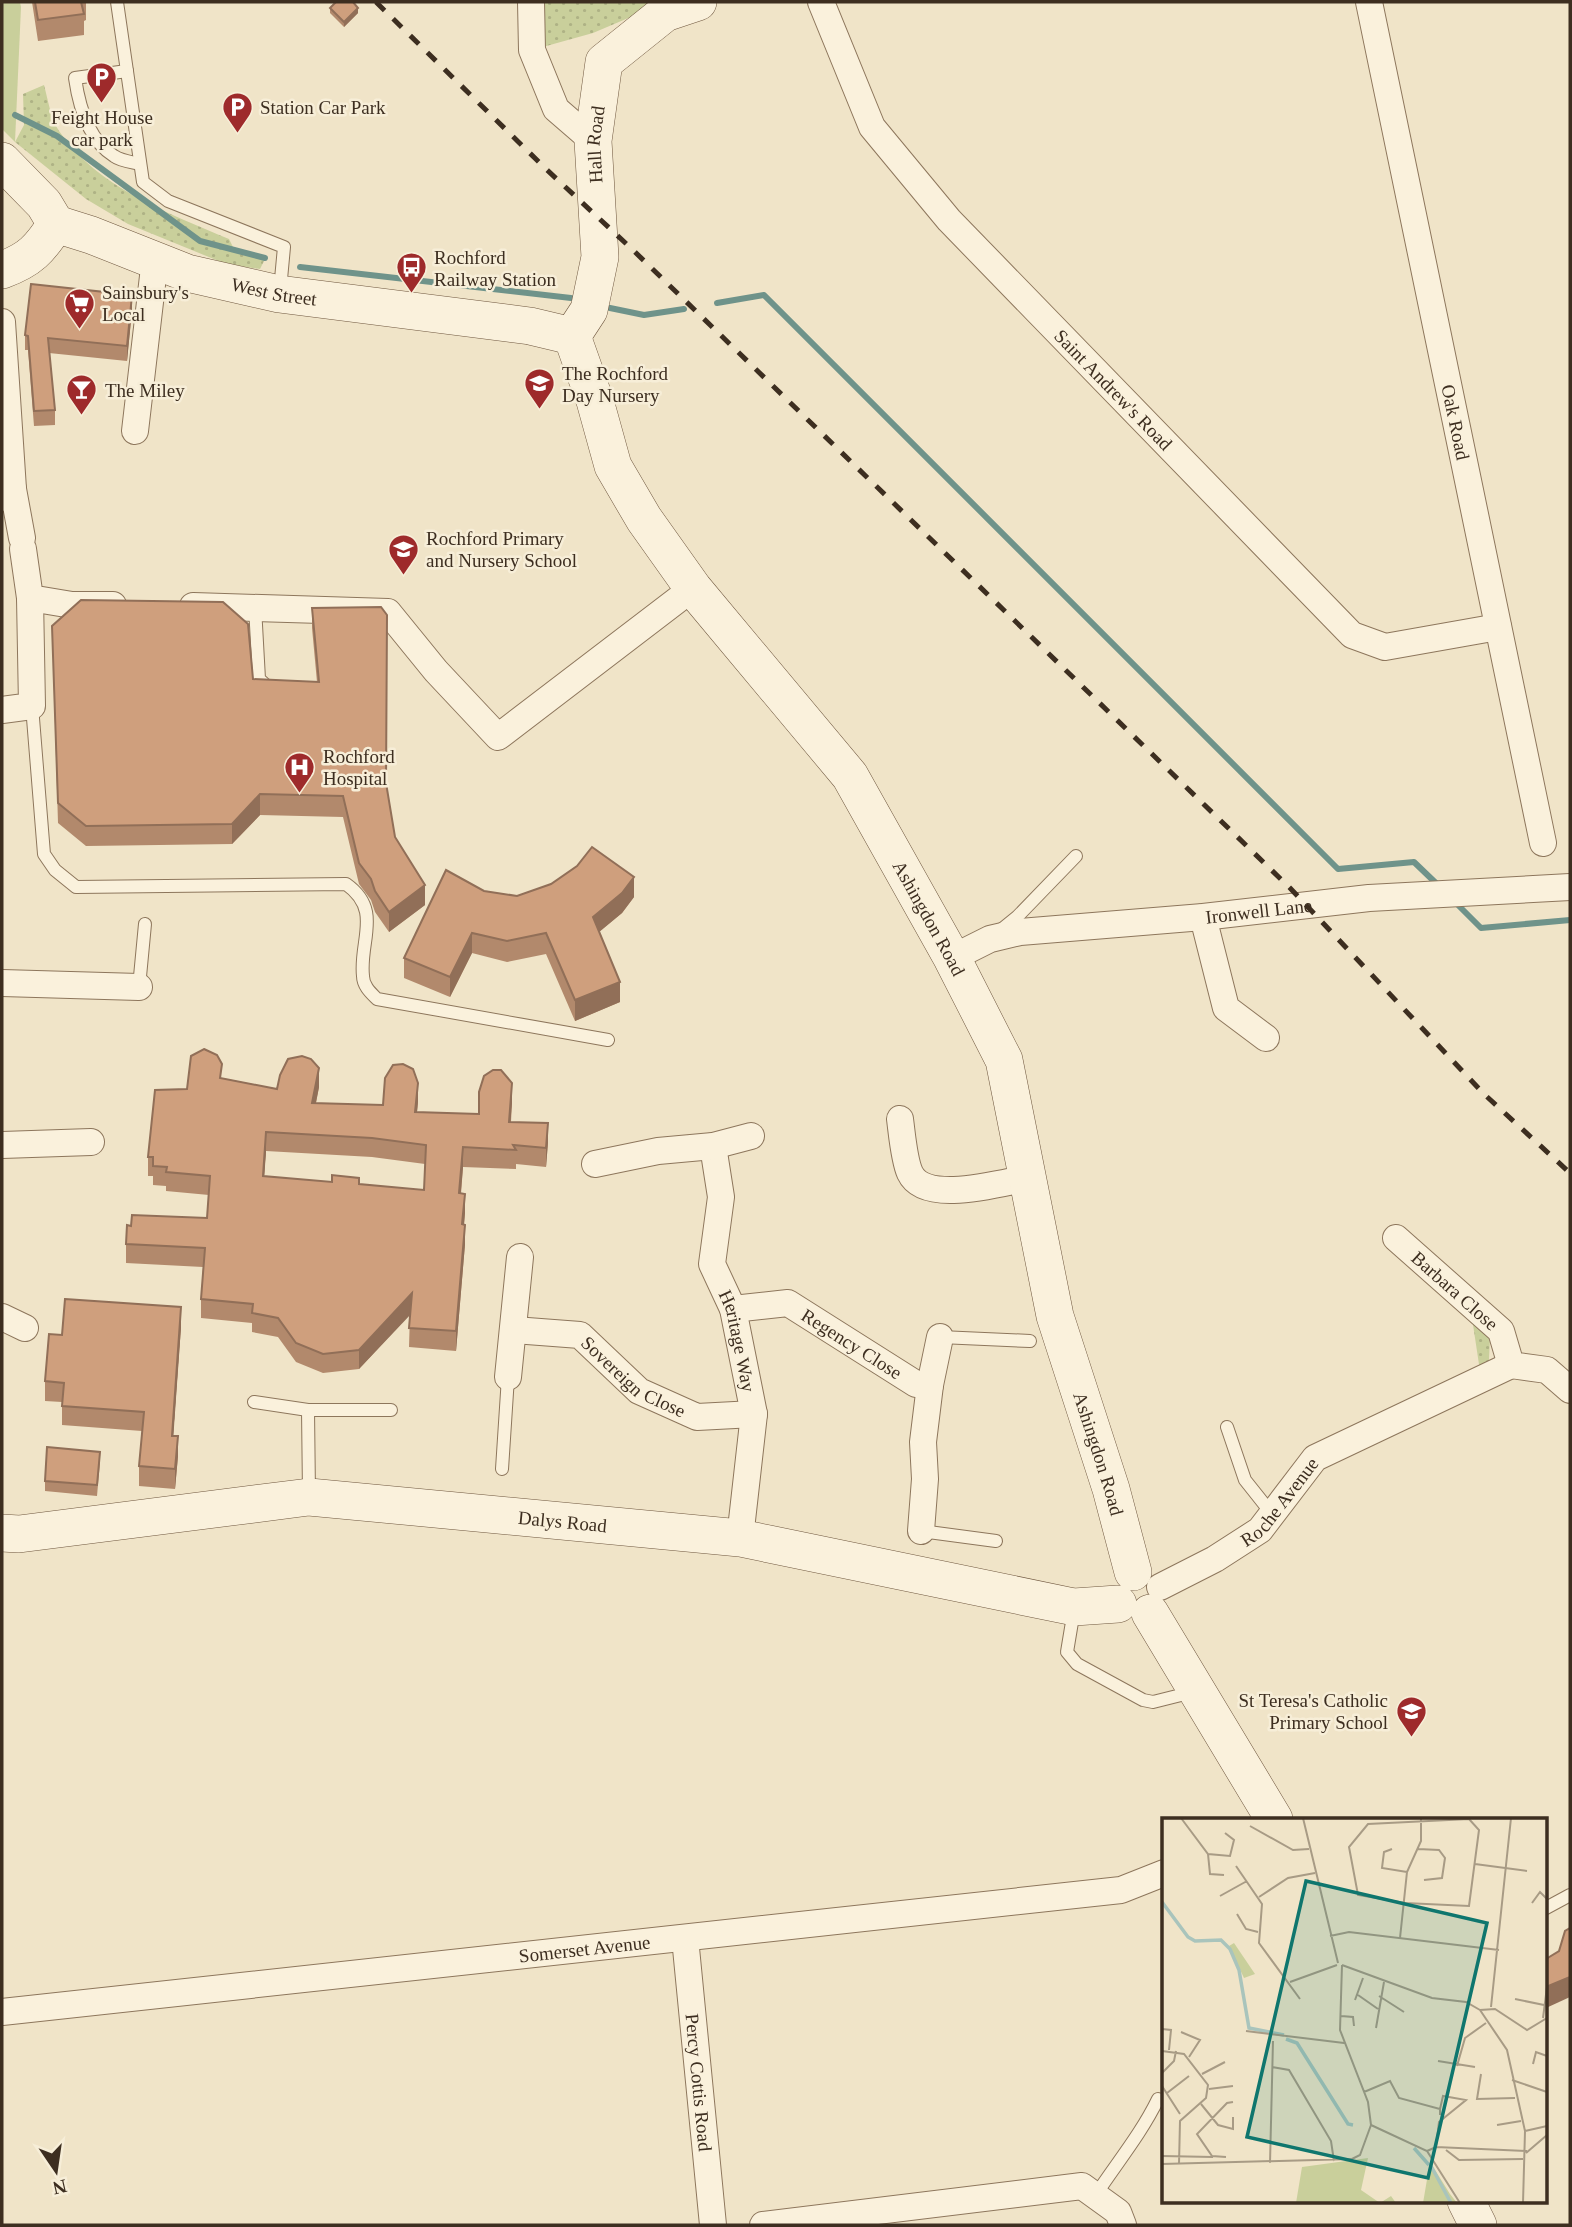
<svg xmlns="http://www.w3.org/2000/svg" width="1572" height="2227" viewBox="0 0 1572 2227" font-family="'Times New Roman',serif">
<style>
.grass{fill:url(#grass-dots)}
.park{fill:#c9cf9b}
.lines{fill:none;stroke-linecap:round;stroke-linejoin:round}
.stream{stroke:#6f938a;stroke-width:6}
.lane-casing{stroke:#8d765c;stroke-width:14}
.street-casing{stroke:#8d765c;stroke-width:28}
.secondary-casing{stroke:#6f573f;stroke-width:38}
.lane{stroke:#faf1dc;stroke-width:12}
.street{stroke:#faf1dc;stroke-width:26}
.secondary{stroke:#faf1dc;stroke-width:37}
.rail{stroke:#3d2e20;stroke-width:5;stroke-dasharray:12 12;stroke-linecap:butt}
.wall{fill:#b2896c;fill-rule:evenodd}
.shaded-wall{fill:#916f58}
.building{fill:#cf9f7d;stroke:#916f58;stroke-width:2;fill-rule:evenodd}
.labels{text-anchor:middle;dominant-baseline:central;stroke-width:5;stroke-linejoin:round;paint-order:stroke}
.poi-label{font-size:19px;fill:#3d2e20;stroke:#f7eed8;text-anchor:start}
.street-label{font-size:19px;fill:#3d2e20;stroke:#f7eed8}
.inset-river{fill:none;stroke:#a9c4bc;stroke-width:3.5}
.inset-road{fill:none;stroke:#a89b85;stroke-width:2}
.view{fill:#0f766e;fill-opacity:0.15;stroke:#0f766e;stroke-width:3.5}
.inset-edge{fill:none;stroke:#3d2e20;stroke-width:3.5}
</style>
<defs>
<pattern id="grass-dots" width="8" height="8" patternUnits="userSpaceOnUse" patternTransform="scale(1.75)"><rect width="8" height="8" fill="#c9cf9b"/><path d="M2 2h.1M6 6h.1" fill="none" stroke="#aeb285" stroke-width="1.8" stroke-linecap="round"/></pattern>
</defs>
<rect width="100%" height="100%" fill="#f0e4c8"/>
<g class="grass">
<path d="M534 2H666L593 33 532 50Z"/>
<path d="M44 85C48 100 51 119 59 131 99 189 168 213 229 239L233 247 261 256 264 261 260 269 226 264 128 224 86 199 15 142 24 125 23 94Z"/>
<path d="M1472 1318 1490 1337 1489 1360 1480 1371Z"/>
</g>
<path class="park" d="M2 2H20L21 7 15 142 2 129Z"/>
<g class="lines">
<g class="stream">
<path d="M15 115 57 136 200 241 265 258"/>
<path d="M300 267 571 298"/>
<path d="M717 303 764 295 1338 869 1414 862 1440 887"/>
<path d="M610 308 644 315 684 309"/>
<path d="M1455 902 1481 928 1570 920"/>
</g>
<defs>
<g id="lane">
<path d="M117 2 143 182 168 201 284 247 280 290"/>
<path d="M127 71 75 78C79 106 88 140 114 156 121 161 132 162 140 164"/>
<path d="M255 607 259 679 270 689"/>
<path d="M32 706 44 854 55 870 76 887 346 884C383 910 359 941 363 976 363 986 371 993 377 999L608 1040"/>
<path d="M1001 930 1017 917 1076 856"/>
<path d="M139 987 145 924"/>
<path d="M940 1337 1030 1341"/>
<path d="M254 1402 308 1410H391"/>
<path d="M308 1410 309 1494"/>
<path d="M1227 1427 1245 1480 1272 1514"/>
<path d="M502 1469 508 1377"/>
<path d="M921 1531 996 1541"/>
<path d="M1074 1610 1067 1652 1077 1664 1143 1700 1153 1702 1193 1692"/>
<path d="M1546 1908 1570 1895"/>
<path d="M1095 2196C1116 2164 1141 2134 1158 2099"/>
</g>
<g id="street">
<path d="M531 2 532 50 556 109 593 141"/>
<path id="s1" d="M821 2 872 127 949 220 1352 635 1385 647 1498 627"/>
<path id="s2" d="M1369 2 1543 843"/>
<path d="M2 322 13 489 2 498"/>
<path d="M135 431 155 259"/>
<path d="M13 489 22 538"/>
<path d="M23 549 30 598 72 605H113"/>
<path d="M193 606 388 612 436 671 498 737 693 588"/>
<path d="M2 710 32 706 30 598"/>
<path d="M1203 917 1226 1008 1266 1038"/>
<path id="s3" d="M952 958 990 939 1020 932 1203 917 1369 898 1570 887"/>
<path d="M2 983 139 987"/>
<path d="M900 1119C902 1134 904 1160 910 1173 925 1205 1000 1183 1028 1178"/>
<path d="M2 1145 91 1142"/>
<path id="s4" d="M713 1146 721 1197 712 1264 733 1309 754 1414 740 1538"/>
<path d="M595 1164 658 1151 713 1146 751 1136"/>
<path id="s5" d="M1396 1238 1501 1331 1511 1365 1547 1370 1570 1390"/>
<path id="s6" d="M733 1309 788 1303 916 1384 930 1385"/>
<path d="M2 1317 25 1328"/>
<path id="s7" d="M514 1330 580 1335 639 1391 697 1417 754 1414"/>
<path d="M508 1377 520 1257"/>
<path d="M921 1531 925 1479 923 1442 930 1385 940 1337"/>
<path id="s8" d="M1160 1587 1215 1559 1260 1530 1315 1458 1511 1365"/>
<path id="s9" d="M685 1938 713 2225"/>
<path id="s10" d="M2 2012 1121 1890 1164 1873"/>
<path d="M763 2225 1082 2186 1118 2212 1123 2225"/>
</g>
<g id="secondary">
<path d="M2 161 44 204 56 224"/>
<path id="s11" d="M56 224 91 235 187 273 279 294 530 326 572 336"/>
<path d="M2 270C30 260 40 249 56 224"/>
<path id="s12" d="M572 336 595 401 613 466 644 519 693 588 850 776 952 958 1004 1060 1055 1316 1111 1489 1133 1572"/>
<path id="s13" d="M572 336 589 310 600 257 593 141 604 62 665 13 698 2"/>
<path id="s14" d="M2 1533 19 1534 309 1497 740 1538 1074 1607 1118 1604"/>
<path d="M1150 1613 1274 1819"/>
<path d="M1466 2201 1478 2225"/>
</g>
</defs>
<use href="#lane" class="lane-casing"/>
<use href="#street" class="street-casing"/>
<use href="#secondary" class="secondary-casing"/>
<use href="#lane" class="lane"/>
<use href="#street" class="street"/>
<use href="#secondary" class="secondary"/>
<path class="rail" d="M376 2 546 169 634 251 1290 888 1484 1094 1570 1173"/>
</g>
<g class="wall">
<path d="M32 2H86V20L84 21V35L38 41Z"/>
<path d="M330 8 358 13 344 27 330 13Z"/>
<path d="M132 310 127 361 49 353 55 410V425L34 426 28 350H25V335Z"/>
<path d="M312 608 386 784 395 837 425 905 389 932 375 912 371 900 359 884 343 817 260 815 232 844 86 846 58 823 52 626 253 679 317 682 312 628Z"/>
<path d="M484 891 517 896 634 897 622 913 599 932 620 1002 575 1021 546 954 507 962 472 953 450 997 404 978V958Z"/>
<path d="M222 1078 277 1089 319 1087 316 1103 383 1105 418 1102 417 1112 479 1114 512 1102 511 1122 548 1142 546 1167 516 1164V1169L463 1167 461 1194 465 1213 464 1225 465 1244 456 1351 409 1347 410 1314 359 1369 323 1373 296 1362 278 1337 252 1332V1323L201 1318V1299L203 1267 126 1263V1244L207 1218 209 1195 166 1191V1186L153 1185V1176H148V1157L187 1089ZM266 1151 372 1157 425 1164 424 1190 359 1184 332 1175V1182L264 1176Z"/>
<path d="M181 1327 173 1436 178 1456 175 1489 139 1486V1466L142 1431 62 1425V1402L45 1401V1381L62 1335Z"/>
<path d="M100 1462 97 1496 45 1491V1481Z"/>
</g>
<g class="shaded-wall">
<path d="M358 8V13L344 27V22Z"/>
<path d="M132 295V310L127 361V346Z"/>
<path d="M260 794V815L232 844V824Z"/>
<path d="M634 877V897L622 913 593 937V917Z"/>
<path d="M425 885V905L389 932V912Z"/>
<path d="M472 933V953L450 997V977Z"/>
<path d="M620 982V1002L575 1021V1000Z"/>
<path d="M319 1068V1087L312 1122V1103Z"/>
<path d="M418 1083V1102L415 1131V1112Z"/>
<path d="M512 1083V1102L509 1141V1122Z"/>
<path d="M548 1123V1142L546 1167V1148Z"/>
<path d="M266 1132V1151L263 1195V1176Z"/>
<path d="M463 1147V1167L459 1213V1193Z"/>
<path d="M465 1194V1213L462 1244V1224Z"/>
<path d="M465 1225V1244L456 1351V1331Z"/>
<path d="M412 1293V1313L359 1369V1350Z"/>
<path d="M181 1307V1327L172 1455V1436Z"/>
<path d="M178 1436V1456L175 1489V1469Z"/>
<path d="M1570 1977V1997L1546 2008V1987Z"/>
</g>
<g class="building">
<path d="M35 2H81L84 14 38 20Z"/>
<path d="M336 2H353L358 8 344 22 330 8Z"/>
<path d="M31 284 132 295 127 346 48 338 55 410 34 411 28 336 25 335Z"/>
<path d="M81 600 223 602 248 624 253 679 319 682 312 608 381 607 387 615 386 783 395 837 425 885 389 912 375 891 371 879 359 863 343 796 260 794 232 824 86 826 58 803 52 626Z"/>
<path d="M592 847 634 877 622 893 593 917 620 982 575 1000 546 933 507 941 472 933 450 977 404 958 446 870 484 891 517 896 551 884 577 866Z"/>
<path d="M204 1049 217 1055 222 1064 220 1078 277 1089 280 1075 288 1059 302 1056 311 1059 319 1068 312 1103 383 1105 385 1078 393 1065 403 1064 413 1069 418 1083 415 1112 479 1114V1092L484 1076 493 1070H501L512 1083 509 1122 548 1123 546 1148 513 1145 516 1150 463 1147 459 1193 465 1194 462 1224 465 1225 456 1331 409 1328 412 1293 359 1350 323 1354 296 1343 278 1318 252 1313 253 1304 201 1299 205 1248 126 1244 127 1225 131 1226 132 1215 207 1218 210 1176 166 1172 167 1167 153 1166V1157H148L155 1090 187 1089 191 1056ZM266 1132 372 1138 426 1145 424 1190 359 1184V1178L332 1175V1182L263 1176Z"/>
<path d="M65 1299 181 1307 172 1436H178L175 1469 139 1466 144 1412 62 1406 64 1383 45 1381 49 1334 62 1335Z"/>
<path d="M47 1447 100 1452 97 1485 45 1481Z"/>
<path d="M1570 1928V1977L1546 1987V1959L1559 1951 1565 1931Z"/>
</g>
<defs>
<symbol id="parking-pin" viewBox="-11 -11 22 30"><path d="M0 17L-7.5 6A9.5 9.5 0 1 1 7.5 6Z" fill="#9e2a2b" stroke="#f7eed8"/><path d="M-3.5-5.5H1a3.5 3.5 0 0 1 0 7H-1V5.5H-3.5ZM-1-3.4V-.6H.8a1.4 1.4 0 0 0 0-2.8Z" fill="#fff"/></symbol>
<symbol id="bus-pin" viewBox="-11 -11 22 30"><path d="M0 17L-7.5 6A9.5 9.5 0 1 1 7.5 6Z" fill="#9e2a2b" stroke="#f7eed8"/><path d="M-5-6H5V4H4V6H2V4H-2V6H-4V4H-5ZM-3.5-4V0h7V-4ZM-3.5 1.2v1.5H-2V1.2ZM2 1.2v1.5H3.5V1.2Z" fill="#fff"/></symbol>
<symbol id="supermarket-pin" viewBox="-11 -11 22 30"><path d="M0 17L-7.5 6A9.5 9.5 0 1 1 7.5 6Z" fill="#9e2a2b" stroke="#f7eed8"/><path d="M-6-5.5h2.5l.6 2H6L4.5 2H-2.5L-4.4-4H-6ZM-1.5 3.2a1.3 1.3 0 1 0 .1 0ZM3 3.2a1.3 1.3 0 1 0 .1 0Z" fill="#fff"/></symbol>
<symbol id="school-pin" viewBox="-11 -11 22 30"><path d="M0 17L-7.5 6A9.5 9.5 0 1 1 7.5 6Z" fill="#9e2a2b" stroke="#f7eed8"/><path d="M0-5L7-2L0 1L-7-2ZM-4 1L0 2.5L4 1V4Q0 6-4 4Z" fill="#fff"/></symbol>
<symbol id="bar-pin" viewBox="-11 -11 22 30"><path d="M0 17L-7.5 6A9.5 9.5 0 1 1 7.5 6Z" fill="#9e2a2b" stroke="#f7eed8"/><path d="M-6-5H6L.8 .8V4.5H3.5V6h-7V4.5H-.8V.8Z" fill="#fff"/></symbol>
<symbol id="hospital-pin" viewBox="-11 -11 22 30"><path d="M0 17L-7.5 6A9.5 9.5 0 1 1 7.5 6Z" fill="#9e2a2b" stroke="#f7eed8"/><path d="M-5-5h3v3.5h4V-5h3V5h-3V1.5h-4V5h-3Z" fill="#fff"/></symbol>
</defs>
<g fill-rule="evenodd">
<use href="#parking-pin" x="84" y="60" width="35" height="47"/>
<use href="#parking-pin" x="220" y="90" width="35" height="47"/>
<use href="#bus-pin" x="394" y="250" width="35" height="47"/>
<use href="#supermarket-pin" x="62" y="286" width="35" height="47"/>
<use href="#school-pin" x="522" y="366" width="35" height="47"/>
<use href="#bar-pin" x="64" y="372" width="35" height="47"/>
<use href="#school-pin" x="386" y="532" width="35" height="47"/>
<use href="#hospital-pin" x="282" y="750" width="35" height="47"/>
<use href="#school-pin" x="1394" y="1694" width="35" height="47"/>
</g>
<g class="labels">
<g class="poi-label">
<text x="260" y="107">Station Car Park</text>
<text x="102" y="117" text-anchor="middle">Feight House<tspan x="102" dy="22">car park</tspan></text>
<text x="434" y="257">Rochford<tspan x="434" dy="22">Railway Station</tspan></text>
<text x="102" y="292">Sainsbury's<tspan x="102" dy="22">Local</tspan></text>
<text x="562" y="373">The Rochford<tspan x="562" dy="22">Day Nursery</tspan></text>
<text x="105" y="390">The Miley</text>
<text x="426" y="538">Rochford Primary<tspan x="426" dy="22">and Nursery School</tspan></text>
<text x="323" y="756">Rochford<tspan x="323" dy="22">Hospital</tspan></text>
<text x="1388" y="1700" text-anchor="end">St Teresa's Catholic<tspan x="1388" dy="22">Primary School</tspan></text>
</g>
<g class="street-label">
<text stroke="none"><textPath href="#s13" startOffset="198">Hall Road</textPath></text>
<text stroke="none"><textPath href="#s11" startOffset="229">West Street</textPath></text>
<text stroke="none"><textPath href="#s1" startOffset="492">Saint Andrew's Road</textPath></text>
<text stroke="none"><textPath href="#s2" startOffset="429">Oak Road</textPath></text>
<text stroke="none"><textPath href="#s3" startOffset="313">Ironwell Lane</textPath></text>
<text stroke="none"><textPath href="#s12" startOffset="690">Ashingdon Road</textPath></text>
<text stroke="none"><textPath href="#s5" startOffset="79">Barbara Close</textPath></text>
<text stroke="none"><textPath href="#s4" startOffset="201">Heritage Way</textPath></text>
<text stroke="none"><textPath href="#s6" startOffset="131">Regency Close</textPath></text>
<text stroke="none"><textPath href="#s7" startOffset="135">Sovereign Close</textPath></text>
<text stroke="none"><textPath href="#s12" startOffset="1256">Ashingdon Road</textPath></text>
<text stroke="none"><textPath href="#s8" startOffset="149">Roche Avenue</textPath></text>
<text stroke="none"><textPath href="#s14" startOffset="564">Dalys Road</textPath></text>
<text stroke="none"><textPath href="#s10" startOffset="586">Somerset Avenue</textPath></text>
<text stroke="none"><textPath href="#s9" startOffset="145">Percy Cottis Road</textPath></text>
</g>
</g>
<g transform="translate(1162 1818)">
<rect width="385" height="385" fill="#f0e4c8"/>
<path d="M72 125 93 156 82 160 67 128ZM206 340 199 372 218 385 229 378 234 385H134L140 349Z" fill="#c9cf9b"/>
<path d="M268 344 288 376 295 385H261Z" fill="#c9cf9b"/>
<path class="inset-river" d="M0 84 26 119 33 123 59 122 68 131 77 152 87 210 122 217M124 221 135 225 186 306 191 307M252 330 267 347M269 348 289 385"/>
<path class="inset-road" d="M19 0 46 36 68 38 72 22 63 15M141 0 176 145M307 1 317 12 307 88 243 85 196 77 187 29 206 6ZM88 8 131 32 147 31M230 31 222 34 220 50 245 54M256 31 277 32 283 40 280 60 262 62M46 36 48 56 62 57M313 46 365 53M74 48 100 86 97 125 138 181M58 78 85 63M97 79 126 60 153 55M370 85 378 74 385 81M75 96 84 111 96 114M168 118 187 114 337 132M238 120 245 54 259 23V0M180 147 178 212 206 284 209 307M180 147 270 180 304 184 318 192M128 164 175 147M196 177 216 191M217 178 242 194M353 181 382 187M193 182 201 160M329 189 349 0M318 192 345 232 363 313 361 385M318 192 333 191 365 212 385 200M179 198 191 199 192 208M381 200 385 169M214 210 222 164M0 211 9 212 7 232M84 213 182 225M19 214 38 222 27 239M0 233 22 236 46 267 44 280 18 303 17 346M276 243 313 249M371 246 374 234 385 238M295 248 303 220 324 205M110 249 127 252 169 323 172 343M0 255 12 243 14 233M40 256 63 244M319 256 315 281 353 280M350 262 385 274M0 268 18 296M47 271 71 268M202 274 228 263 237 280 278 291V297M5 275 27 258M39 286 56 307 71 311V299M209 307 265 333 298 385M335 307 359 303M363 313 385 308M274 329 277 304 304 282 281 278 278 291M284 332 297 342 361 341M265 333 274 329 365 333M364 335 385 317M0 338 51 339M64 339 50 338 35 316 65 285 71 284M108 345 111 223M0 346 190 341 198 337 209 307"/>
<path class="view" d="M144 63 325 105 266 360 85 319Z"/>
<rect width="385" height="385" class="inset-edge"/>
</g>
<rect width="1572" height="2227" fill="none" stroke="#3d2e20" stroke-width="7"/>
<g transform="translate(56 2171) rotate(167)" stroke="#f7eed8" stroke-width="5" paint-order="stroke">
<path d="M0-5L12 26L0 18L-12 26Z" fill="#3d2e20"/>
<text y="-10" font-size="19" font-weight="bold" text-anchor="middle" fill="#3d2e20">N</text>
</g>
</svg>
